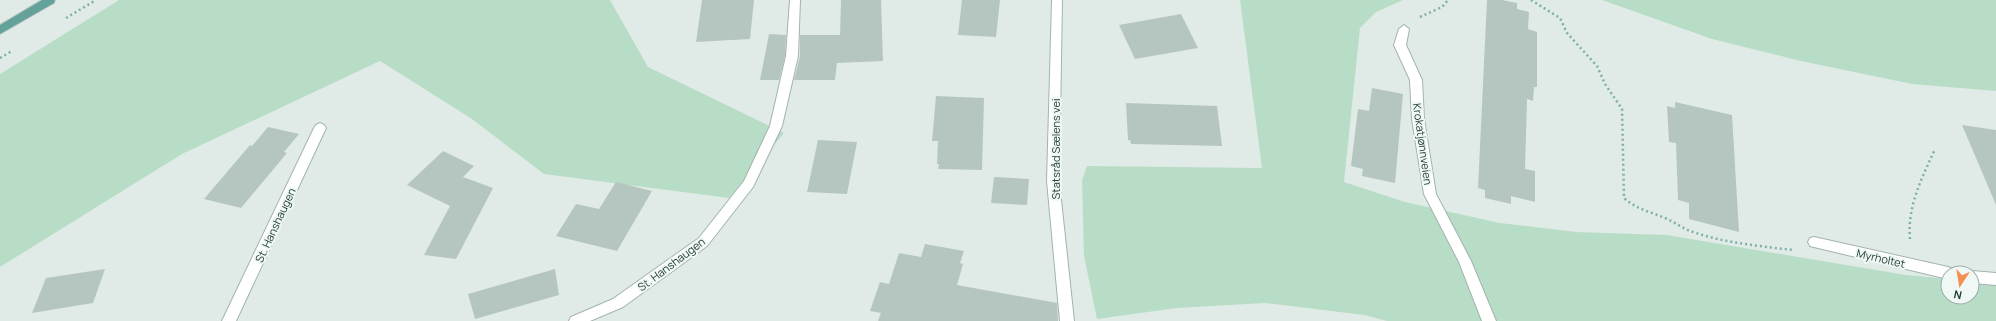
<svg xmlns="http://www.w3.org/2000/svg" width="1996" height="321" viewBox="0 0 1996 321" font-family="Manrope,sans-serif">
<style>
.green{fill:#b8ddc6}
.building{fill:#b5c6c1}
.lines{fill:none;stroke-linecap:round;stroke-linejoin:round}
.lane-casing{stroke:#a3b3af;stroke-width:2}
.street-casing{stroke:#a3b3af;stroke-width:2}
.primary-casing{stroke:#c1c8c7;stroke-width:2}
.path{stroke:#7fafa6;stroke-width:2.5;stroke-dasharray:2 3;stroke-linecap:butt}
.lane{fill:#fff;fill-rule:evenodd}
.street{fill:#fff;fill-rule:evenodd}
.primary{fill:#63a29a;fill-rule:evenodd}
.labels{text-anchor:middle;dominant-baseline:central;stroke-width:4;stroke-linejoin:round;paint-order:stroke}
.street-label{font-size:11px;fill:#203c38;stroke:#f0f8f5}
</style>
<rect width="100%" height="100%" fill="#e0ebe7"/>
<g class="green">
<path d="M119 0H610L648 67 784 133 729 198 544 174 472 119 380 61 182 154 0 267V74Z"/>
<path d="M1240 0H1403L1376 12 1360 28 1344 182 1405 202 1500 223 1576 232 1667 235 1906 275 1948 279V297H1972V282L1996 285V321H1387L1364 315 1265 303 1177 308 1097 319 1084 256 1082 180 1087 166 1262 168Z"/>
<path d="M1602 0H1996V91L1912 84 1801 61 1712 39Z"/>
</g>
<g class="building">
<path d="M702 0H754L750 39 696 42Z"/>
<path d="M841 0H881L883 61 837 63 835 80H794L800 56V35H840Z"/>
<path d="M962 0H1000L996 37 958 35Z"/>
<path d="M1487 0H1502L1517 3V9L1529 12 1528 29 1537 32V87H1534L1533 101 1527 99 1525 169 1535 171V202L1511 196V204L1485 198V190L1478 188Z"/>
<path d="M1181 14 1198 48 1135 59 1119 25Z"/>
<path d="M769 34 786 35 785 56 779 80H760Z"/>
<path d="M1372 88 1403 94 1395 183 1362 176 1363 169 1351 166 1358 109 1369 111Z"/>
<path d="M936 96 984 98 982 170 938 169 939 164H937L938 141H932Z"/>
<path d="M1675 102 1732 115 1739 232 1689 219V203L1678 200 1676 143 1669 142 1667 106 1675 108Z"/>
<path d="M1126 103 1217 106 1222 146 1131 144 1130 140H1128Z"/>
<path d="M1962 125 1996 130V205Z"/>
<path d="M268 127 299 134 284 152 287 153 241 208 204 199 250 145 252 146Z"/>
<path d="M818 140 857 142 847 194 807 192Z"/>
<path d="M443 151 474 166 463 177 493 188 456 259 424 255 450 206 407 185Z"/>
<path d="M994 177 1029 179 1027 205 991 203Z"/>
<path d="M616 182 652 191 617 251 556 236 576 204 599 209Z"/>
<path d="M925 244 964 251 960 263 963 264 957 285 1057 303 1058 321H878L881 313 870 311 880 282 889 284 899 253 921 257Z"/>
<path d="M105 269 93 303 32 313 46 278Z"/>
<path d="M555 269 559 295 475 319 468 294Z"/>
</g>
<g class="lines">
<defs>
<path id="lane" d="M320 123 324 125 326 128 236 321H222L314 128 316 125Z"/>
<g id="street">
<path d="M790 0H800L798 56 782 126 753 187 707 246 623 307 590 321H569L571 317 613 299 699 238 744 181 770 126 786 56Z"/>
<path d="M1052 0H1062L1059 181 1074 321H1060L1047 181Z"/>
<path d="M1404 25 1409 29 1406 45 1422 80 1424 119 1436 194 1471 261 1496 321H1482L1459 262 1424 194 1412 119 1410 80 1394 45 1399 29Z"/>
<path d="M1814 237 1948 267 1953 269 1954 273H1948V279L1814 247 1810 246 1808 242 1810 238Z"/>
<path d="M1972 271 1996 273V285L1972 283V273H1968Z"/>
</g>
<path id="primary" d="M42 0H55L54 3 0 34V25Z"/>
</defs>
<use href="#lane" class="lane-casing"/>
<use href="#street" class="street-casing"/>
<use href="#primary" class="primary-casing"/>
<g class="path">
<path d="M1531 0 1560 18 1567 33 1597 66 1605 84 1622 109 1624 198C1636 209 1651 212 1665 218 1675 222 1683 229 1693 232 1725 243 1759 246 1793 250"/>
<path d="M1420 17 1442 7 1448 0"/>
<path d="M66 18 96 0"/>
<path d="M0 58 12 51"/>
<path d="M1910 239C1907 206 1922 178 1935 149"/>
</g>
<use href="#lane" class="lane"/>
<use href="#street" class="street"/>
<use href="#primary" class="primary"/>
</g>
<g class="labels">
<g class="street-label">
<text transform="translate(1423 144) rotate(82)">Krokatjønnveien</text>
<text transform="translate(1055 149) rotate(-90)">Statsråd Sælens vei</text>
<text transform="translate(275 225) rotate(-65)">St. Hanshaugen</text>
<text transform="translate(1881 258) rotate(13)">Myrholtet</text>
<text transform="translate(671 264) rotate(-37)">St. Hanshaugen</text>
</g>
</g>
<g transform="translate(1960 285) rotate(192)"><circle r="19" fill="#f0f8f5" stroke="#9dada9"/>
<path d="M0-3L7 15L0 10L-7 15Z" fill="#f59054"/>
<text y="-6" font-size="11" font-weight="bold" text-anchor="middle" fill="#203c38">N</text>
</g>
</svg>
